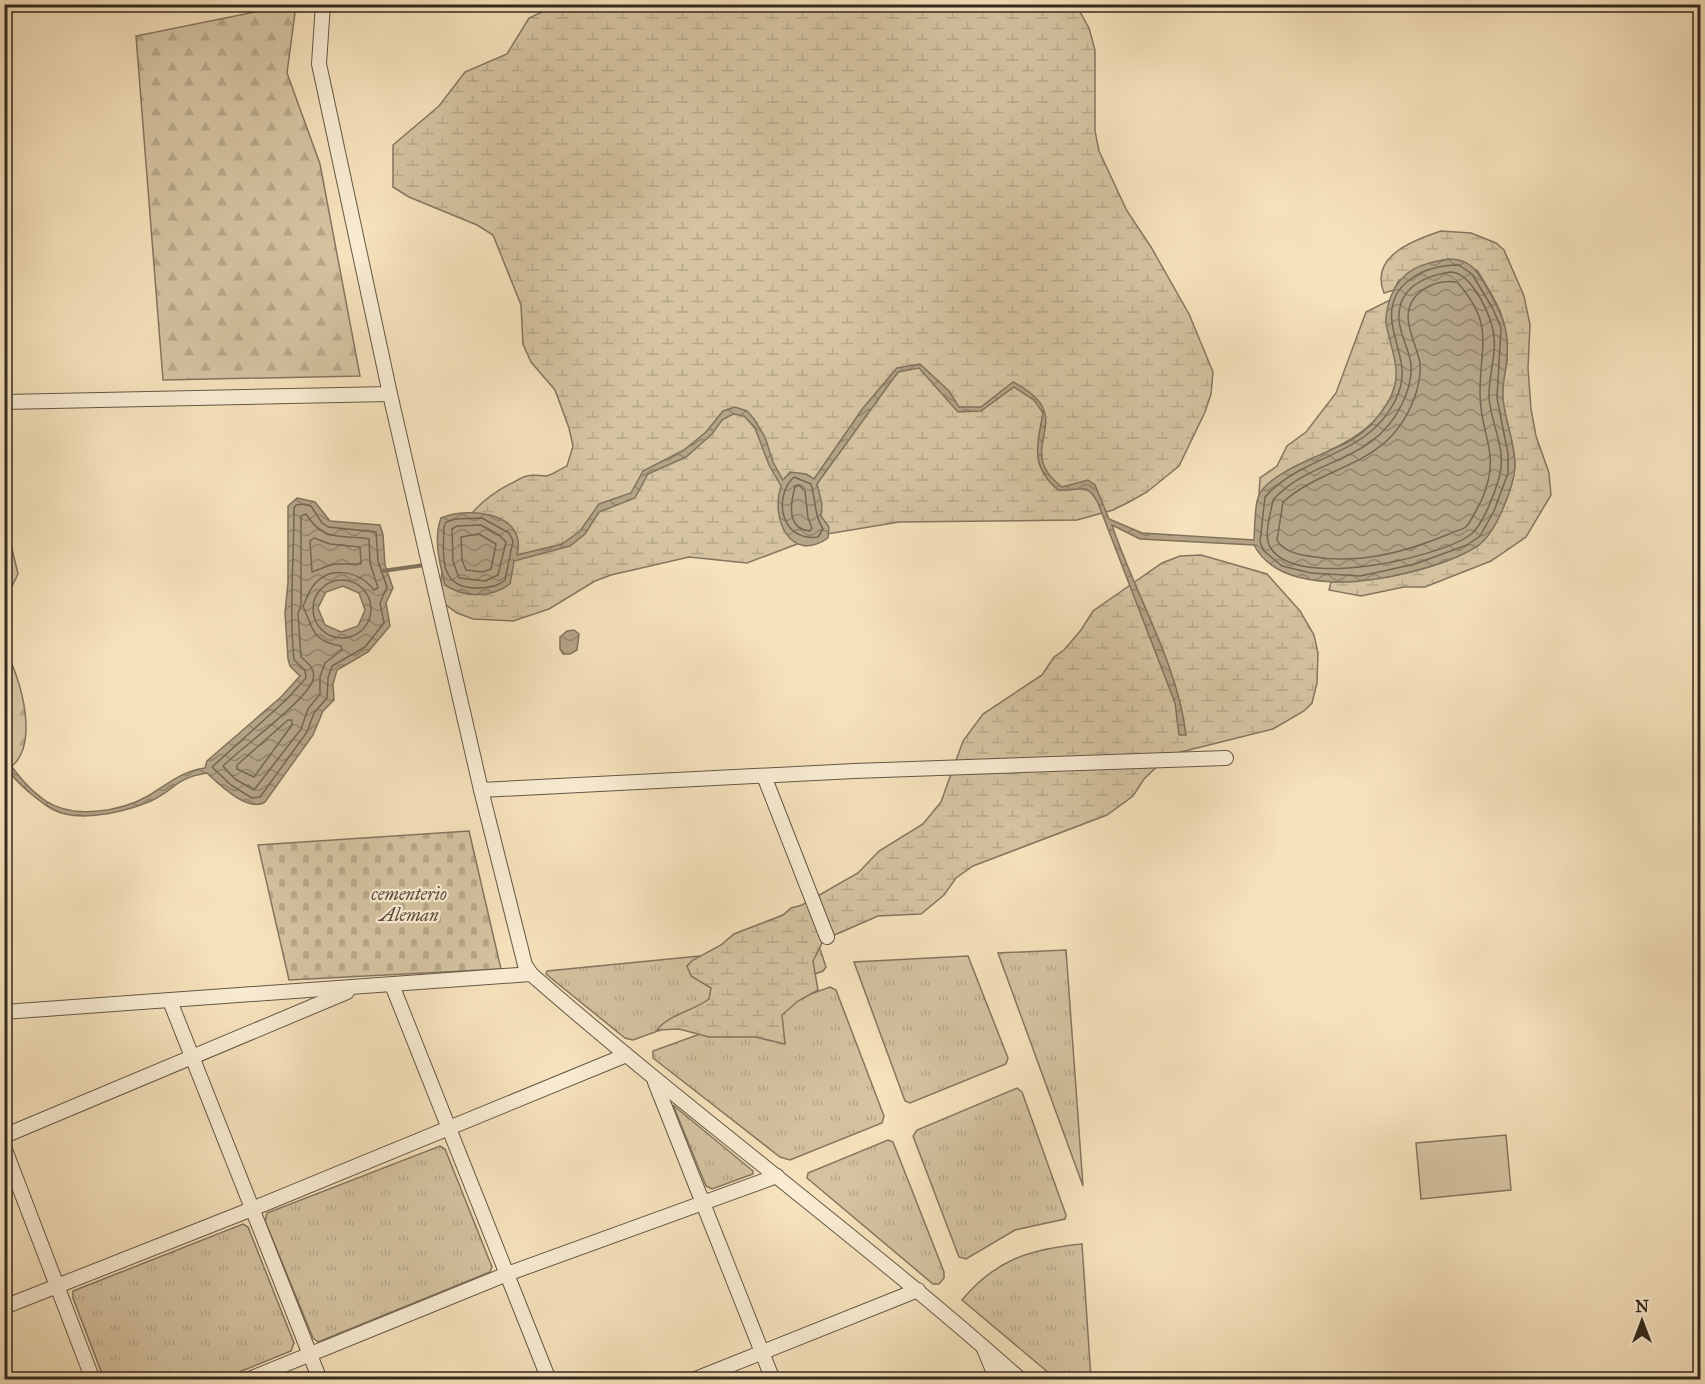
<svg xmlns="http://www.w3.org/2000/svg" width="1705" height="1384" viewBox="0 0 1705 1384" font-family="'IM FELL Great Primer',serif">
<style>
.grass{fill:url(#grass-tufts);stroke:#847660;stroke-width:1.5}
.forest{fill:url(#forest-firs);stroke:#847660;stroke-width:1.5}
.wetland{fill:url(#wetland-marsh);stroke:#847660;stroke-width:1.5}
.cemetery{fill:url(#cemetery-stones);stroke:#847660;stroke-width:1.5}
.garden{fill:#d5c3a1;stroke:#847660;stroke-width:1.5}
.water{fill:url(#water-waves);stroke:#81735c;stroke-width:1.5;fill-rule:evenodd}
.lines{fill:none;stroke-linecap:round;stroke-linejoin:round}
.shore{stroke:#746652;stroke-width:1.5}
.stream{stroke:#81735c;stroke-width:4}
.street-casing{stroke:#645846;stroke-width:16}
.street{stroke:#f9ecd3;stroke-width:14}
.labels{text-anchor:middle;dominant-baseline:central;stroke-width:4.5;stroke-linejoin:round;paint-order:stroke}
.park-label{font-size:18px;font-style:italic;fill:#5c503f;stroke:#f9ecd3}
</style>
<defs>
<pattern id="grass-tufts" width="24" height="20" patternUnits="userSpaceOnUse" patternTransform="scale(1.5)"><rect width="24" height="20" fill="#d5c3a1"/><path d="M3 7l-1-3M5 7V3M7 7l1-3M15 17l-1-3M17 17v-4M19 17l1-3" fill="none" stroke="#b7a88a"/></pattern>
<pattern id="forest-firs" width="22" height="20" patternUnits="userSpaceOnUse" patternTransform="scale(1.5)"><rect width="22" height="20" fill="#d5c3a1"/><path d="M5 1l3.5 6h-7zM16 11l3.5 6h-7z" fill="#b7a88a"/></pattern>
<pattern id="wetland-marsh" width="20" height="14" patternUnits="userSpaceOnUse" patternTransform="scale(1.5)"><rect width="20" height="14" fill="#d5c3a1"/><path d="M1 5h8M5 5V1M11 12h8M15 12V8" fill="none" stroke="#b7a88a"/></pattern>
<pattern id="cemetery-stones" width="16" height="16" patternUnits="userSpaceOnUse" patternTransform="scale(1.5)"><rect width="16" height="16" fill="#d5c3a1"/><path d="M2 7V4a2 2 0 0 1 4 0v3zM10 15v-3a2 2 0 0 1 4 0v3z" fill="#b7a88a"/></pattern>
<pattern id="water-waves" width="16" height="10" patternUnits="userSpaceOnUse" patternTransform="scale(1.5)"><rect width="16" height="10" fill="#b4a386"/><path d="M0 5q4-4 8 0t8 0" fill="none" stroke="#93856d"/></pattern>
</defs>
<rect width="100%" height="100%" fill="#f6e2bc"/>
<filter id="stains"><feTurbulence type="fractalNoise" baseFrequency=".00333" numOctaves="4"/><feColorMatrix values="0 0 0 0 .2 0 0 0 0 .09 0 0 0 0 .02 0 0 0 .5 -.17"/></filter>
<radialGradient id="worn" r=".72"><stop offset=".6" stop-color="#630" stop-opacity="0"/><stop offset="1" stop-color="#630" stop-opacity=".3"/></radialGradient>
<g class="grass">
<path d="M5 519 18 574 5 601H4Z"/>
<path d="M814 945 819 946 826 967 823 971 633 1040 625 1038 546 974 547 971Z"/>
<path d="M1066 950 1083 1186 998 953Z"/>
<path d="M968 956 1008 1058 1006 1064 910 1103 905 1101 854 962Z"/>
<path d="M830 987 836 990 884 1116 882 1123 790 1160 780 1157 653 1058V1051Z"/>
<path d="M1017 1088 1022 1092 1066 1215 1065 1219 1015 1230 966 1259 959 1257 913 1136 917 1130Z"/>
<path d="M673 1105 753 1171V1174L712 1189 706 1186Z"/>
<path d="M888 1140 893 1142 944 1272V1278L939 1284H933L807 1178 808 1173Z"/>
<path d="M440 1146 445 1149 492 1267 490 1272 318 1342 313 1338 265 1221 267 1213Z"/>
<path d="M243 1224 248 1227 294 1343 291 1351 222 1379H104L73 1298V1291Z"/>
<path d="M1082 1244 1091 1379H1056L962 1300C996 1259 1031 1249 1082 1244Z"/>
</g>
<g class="forest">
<path d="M290 5H296L287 73 320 164 360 376 163 380 136 36Z"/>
<path d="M4 648C21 677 43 751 5 771Z"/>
</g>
<g class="wetland">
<path d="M557 5H1076L1089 28 1095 50V131L1099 151 1127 211 1151 247 1189 314 1213 372 1211 394 1205 412 1179 466 1147 492 1129 502 1113 510 1077 520 899 522 821 535 747 563 689 557 611 575 595 581 549 609 513 621 473 619 457 613 441 601C436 552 467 506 510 484 515 482 521 477 527 476 533 474 540 476 546 476 553 475 560 469 567 466L573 446 569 428 555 390 531 362 523 344 521 305 493 235 477 225 409 197 393 187V145L439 106 465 72 507 54 529 18Z"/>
<path d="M1441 231 1471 233 1496 243 1504 250 1524 296 1530 325 1528 368 1531 409 1536 436 1549 473 1551 495 1526 537 1491 561 1425 587H1404L1361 596 1329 590 1331 582C1377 582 1446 570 1483 540 1497 529 1514 484 1515 466 1515 443 1505 421 1503 399 1501 385 1506 371 1507 358 1508 317 1497 303 1477 270L1399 280 1394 290 1384 293C1369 256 1414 240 1441 231Z"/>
<path d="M1390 300C1381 329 1402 353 1396 381 1381 449 1300 450 1259 495L1260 478 1277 466 1287 446 1306 432 1336 393 1366 312Z"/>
<path d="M1201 555 1267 574 1300 611 1314 635 1318 653 1317 683 1312 703 1304 711 1273 729 1169 755 1144 779 1133 796 1107 815 973 866 956 878 944 895 921 914 878 916 830 937 822 943 813 961 818 990 798 1001 782 1015 785 1044 755 1037H709L679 1029 657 1030C668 1015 693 1011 709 999L711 988 691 976 687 966 693 960 721 945 734 934 783 915 791 908 802 905 858 873 879 851 923 824 941 802 963 741 983 714 1042 675 1054 657 1064 650 1081 630 1093 611 1162 563 1180 556Z"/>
</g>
<path class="cemetery" d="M469 831 501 969 289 980 258 845Z"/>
<path class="garden" d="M1506 1135 1511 1190 1421 1199 1416 1143Z"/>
<g class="water">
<path d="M1449 259C1469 259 1476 269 1486 286 1503 315 1511 332 1506 367 1504 378 1502 388 1503 399 1505 421 1515 443 1515 466 1514 487 1495 536 1476 547 1444 567 1378 582 1341 582 1308 582 1270 576 1254 545L1140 539 1112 525C1134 592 1178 664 1186 735H1179L1175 703 1098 503C1086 480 1081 492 1058 490 1030 466 1037 446 1043 413L1034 400 1014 387 981 411 958 412 919 368 898 372 817 484 822 504 821 516 829 527 828 538C791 564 770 519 781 486L769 465 755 428 744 416 733 414 722 420 712 434 686 457 648 474 635 498 599 512 585 534 570 546 514 561 510 584C490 598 465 598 445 585 440 565 433 538 441 518 470 506 528 513 517 555L562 544 580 531 599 504 631 493 643 471 684 450 706 432 723 411 735 407 747 411 754 419 765 437 773 462 783 480 790 472 806 474 814 479 863 408 897 368 920 364 949 391 959 407H981L1013 382C1084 419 1009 447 1062 487L1088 480 1095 485 1109 519 1142 533 1254 540C1255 528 1254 506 1259 495 1271 470 1331 453 1353 439 1368 430 1379 417 1388 402 1405 374 1391 352 1386 323 1385 314 1388 305 1391 296 1402 269 1422 263 1449 259Z"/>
<path d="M297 498 315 502 330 521 380 525 383 535 385 565 393 588 386 603 390 626 368 652 337 670 333 684 334 700 323 711 313 735 265 802C248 813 219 784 207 773 175 778 175 790 151 801 127 811 91 820 65 814 52 811 41 802 30 793 20 784 4 771 5 757 16 773 28 789 46 801 73 819 120 812 148 796 168 784 182 771 205 768L207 761 281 697 300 676 290 666 288 659 285 613 288 582V506ZM343 586 359 593 365 610 358 626 341 632 325 625 318 608 326 592Z"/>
<path d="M574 630 579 634 577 650 570 654H563L560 649V637L567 631Z"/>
</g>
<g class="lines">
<g class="shore">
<path d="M1459 265 1472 274 1493 309 1501 328 1497 398 1508 454V473L1494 511 1480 536 1467 545 1415 564 1379 572 1360 576 1311 573 1282 566 1264 551 1260 542 1265 497C1303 454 1367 457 1395 401 1411 369 1396 353 1392 322 1387 282 1426 265 1459 265Z"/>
<path d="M1450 272C1470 272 1487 308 1492 326 1499 349 1488 375 1489 398 1491 423 1506 449 1500 474 1496 490 1483 526 1470 535 1438 558 1291 592 1269 545 1264 534 1271 512 1273 500 1311 457 1373 465 1402 404 1408 392 1412 377 1411 364 1409 349 1400 335 1399 320 1397 288 1424 276 1450 272Z"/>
<path d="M1457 282C1495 325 1480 344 1480 393 1480 438 1502 451 1482 499 1478 507 1472 520 1466 527 1462 530 1454 531 1449 534 1404 553 1357 565 1308 556 1296 554 1283 551 1277 540L1283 502C1330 461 1387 469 1414 399 1418 388 1421 375 1420 363 1417 348 1409 333 1408 318 1408 292 1434 279 1457 282Z"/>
<path d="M794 477 811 484C816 500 814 515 823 529L818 537C780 542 773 496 794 477Z"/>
<path d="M799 485 805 491 808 518 812 528 810 531C787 529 790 505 795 487Z"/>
<path d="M304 504 311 506 322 523 328 527 376 532 378 561 387 587 380 603 384 623 365 647 332 666 328 678 327 698 314 713 307 732 260 797 252 798 231 785 212 767 285 701 306 678 305 670 294 660C289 611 294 558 294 508L296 505Z"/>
<path d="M306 514C324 543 341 534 369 539L370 563 378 588 374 590C358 570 327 564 311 589 307 595 306 601 303 606 313 628 311 641 341 646L342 650 325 663 320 677V694L308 709 301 729 254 790 235 779 223 766C240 749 308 699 313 680 316 669 308 663 301 657L298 613 301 606V516Z"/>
<path d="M482 518 509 533 513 541 505 580C497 587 488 588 478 588 439 589 443 558 444 527L446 522 455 519Z"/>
<path d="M481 525 499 535 506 542 498 575 485 581 459 578 453 561 452 529 457 526Z"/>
<path d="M479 534 496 544 491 569 483 572 466 570 462 560 461 537Z"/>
<path d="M314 538 330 544 360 547 361 564H333L312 572 310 541Z"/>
<circle cx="342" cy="609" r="29"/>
<path d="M288 720H292V725L254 777 237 769V765Z"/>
</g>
<path class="stream" d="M382 571 425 565"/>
<defs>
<g id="street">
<path d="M323 4 319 64 390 394 481 790 525 965 531 974C691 1114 863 1239 1021 1380"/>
<path d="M4 402 390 394"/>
<path d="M764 776 827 937"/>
<path d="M481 790 854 771 1226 758"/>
<path d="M392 985 549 1380"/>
<path d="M170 1001 320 1380"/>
<path d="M4 1012 531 974"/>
<path d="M655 1082 773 1380"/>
<path d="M4 1136 347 992"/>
<path d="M4 1147 93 1380"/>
<path d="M4 1307 252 1209 624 1056"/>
<path d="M984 1349 997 1380"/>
<path d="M247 1380 507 1274 777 1176"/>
<path d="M693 1380 918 1290"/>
</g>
</defs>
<use href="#street" class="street-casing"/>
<use href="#street" class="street"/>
</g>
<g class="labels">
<g class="park-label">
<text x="409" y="894">cementerio<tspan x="409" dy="21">Aleman</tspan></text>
</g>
</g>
<rect width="1705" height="1384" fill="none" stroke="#f6e2bc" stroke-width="24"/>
<rect x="6" y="6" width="1693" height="1372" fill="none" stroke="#342a1e" stroke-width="3"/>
<rect x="12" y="12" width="1681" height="1360" fill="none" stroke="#342a1e" stroke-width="1.5"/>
<g transform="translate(1642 1321)" stroke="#f9ecd3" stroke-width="4.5" paint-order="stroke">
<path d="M0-4.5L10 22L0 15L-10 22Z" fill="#342a1e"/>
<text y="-9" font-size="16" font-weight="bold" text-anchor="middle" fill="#342a1e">N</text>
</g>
<rect width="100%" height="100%" filter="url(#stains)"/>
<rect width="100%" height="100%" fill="url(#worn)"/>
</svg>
